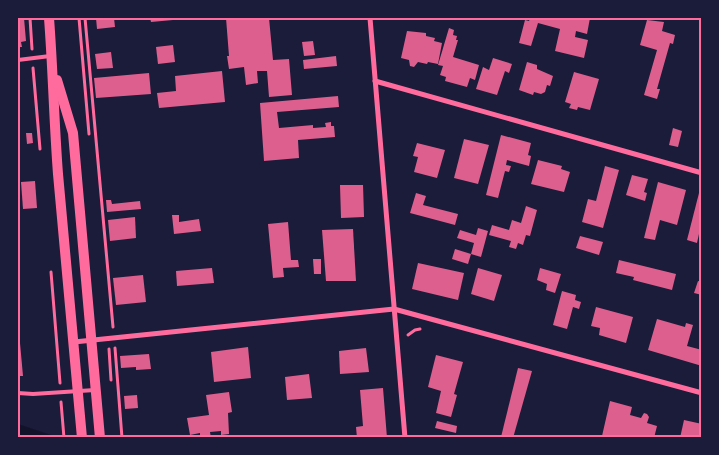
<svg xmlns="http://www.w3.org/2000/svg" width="719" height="455" viewBox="0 0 719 455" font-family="'Fira Sans',sans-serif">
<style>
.water{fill:#12122b}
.building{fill:#dd5f8e}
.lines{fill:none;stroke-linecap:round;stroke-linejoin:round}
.path{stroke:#ff6b9d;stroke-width:3}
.service{stroke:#ff6b9d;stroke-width:4}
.minor{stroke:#ff6b9d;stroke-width:5}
.secondary{stroke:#ff6b9d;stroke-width:10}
.neatline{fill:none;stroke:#ff6b9d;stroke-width:2}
</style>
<rect width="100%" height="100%" fill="#1b1b3a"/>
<path class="water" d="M18 424 54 436V437L23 438 18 436Z"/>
<g class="building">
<path d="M18 18H24L26 41 21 42 22 47H18Z"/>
<path d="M96 18H114L115 27 97 29Z"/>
<path d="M150 18H184V19L151 22Z"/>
<path d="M226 18H269L273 60 289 59 292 95 269 97 267 71H257L258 83 246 85 244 67 229 69 227 56H229Z"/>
<path d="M530 18H590L587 34 576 31 575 37 588 40 584 58 555 51 560 29 538 23 531 46 519 43 525 20 529 21Z"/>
<path d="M647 20 664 22 662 31 675 35 673 44 670 43 657 89H660L657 99 644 95 657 50 640 45Z"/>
<path d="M449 28 454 30 453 35 457 36 456 40H458L453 57 479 65 475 80 470 78 467 87 445 81 446 77 440 75 443 66 438 65Z"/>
<path d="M407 31 426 33V36L435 38 434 41 442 43 438 64 428 62 427 64 418 62 414 67 410 66 409 60 401 58Z"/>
<path d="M313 41 315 55 304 56 302 42Z"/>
<path d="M173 45 175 62 158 64 156 47Z"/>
<path d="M111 52 113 68 97 69 95 54Z"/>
<path d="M336 56 337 66 304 69 303 60Z"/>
<path d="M493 58 512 64 509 73 505 71 497 95 476 89 483 67 489 70Z"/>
<path d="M527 62 537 65V69L553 76 550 86 547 85 545 92 541 94 534 92 533 95 519 90Z"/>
<path d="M222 71 225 102 159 108 157 93 176 91 175 76Z"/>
<path d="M574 72 599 79 590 110 578 107 577 110 569 108 571 104 565 102Z"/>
<path d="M149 73 151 94 96 98 94 78Z"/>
<path d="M338 96 339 107 277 112 279 128 313 125V128L326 127 325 123 331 122V126H334L335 137 298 140 299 158 264 161 260 103Z"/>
<path d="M673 128 682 131 678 147 669 145Z"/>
<path d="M26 133H32L33 143 27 144Z"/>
<path d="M501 135 531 143 528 155 531 156 529 166 507 160 506 165 511 166 509 172 505 171 498 198 486 195Z"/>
<path d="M464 139 489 145 478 184 454 178Z"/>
<path d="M417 143 445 150 437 178 414 172 418 157 413 156Z"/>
<path d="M538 160 562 166 561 169 570 172 564 192 531 184Z"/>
<path d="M605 166 619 170 603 228 582 222 588 199 596 201Z"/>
<path d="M632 175 648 179 644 192 647 193 645 201 626 195Z"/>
<path d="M35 181 37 208 23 209 21 182Z"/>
<path d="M658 182 686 190 677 225 660 220 655 240 644 238Z"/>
<path d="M340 185H363L364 217 341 218Z"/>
<path d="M416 193 426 196 423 205 458 214 455 225 410 213Z"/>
<path d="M699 193 702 194V220L697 243 687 240Z"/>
<path d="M106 200H111L112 204 140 201 141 209 107 212Z"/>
<path d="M526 206 537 210 530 236 526 235 523 245 518 243 516 249 509 247 511 241 489 235 492 225 509 230 512 220 521 223Z"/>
<path d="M172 215H179V222L199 219 201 231 174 234Z"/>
<path d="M135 217 136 238 110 241 108 220Z"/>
<path d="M288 222 291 260H298L299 267 283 268 284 277 273 278 268 224Z"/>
<path d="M478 228 488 231 481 257 471 254 474 243 457 238 460 230 476 235Z"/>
<path d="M353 229 356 281H326L322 230Z"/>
<path d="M580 236 603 242 599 255 576 248Z"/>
<path d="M455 249 471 254 468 264 452 259Z"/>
<path d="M313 259H321V274H314Z"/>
<path d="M619 260 676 274 672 290 633 280 634 277 616 273Z"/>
<path d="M418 263 464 273 458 300 412 289Z"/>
<path d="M212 268 214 283 177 286 176 271Z"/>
<path d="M478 268 502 275 494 301 471 294Z"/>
<path d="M540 268 561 274 555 293 546 290 547 284 537 280Z"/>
<path d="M143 275 146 302 116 305 113 278Z"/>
<path d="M698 281 702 282V295L694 293Z"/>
<path d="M562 291 576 295 575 300 581 302 579 309 573 307 567 329 553 325Z"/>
<path d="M596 307 633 317 626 343 599 335 600 328 591 326Z"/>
<path d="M657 319 685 327 686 323 693 325 687 346 702 350V366L648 350Z"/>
<path d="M18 332H19L23 376H18Z"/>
<path d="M248 347 251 378 214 382 211 352Z"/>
<path d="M366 348 369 372 340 374 339 351Z"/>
<path d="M149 354 151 369 136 370V367L121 368 120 356Z"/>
<path d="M436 355 463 362 454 394 457 395 451 417 436 413 441 391 428 387Z"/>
<path d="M518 368 532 371 513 438 501 437Z"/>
<path d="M309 374 312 398 287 400 285 377Z"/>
<path d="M383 388 387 438H357L356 427 363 426 360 390Z"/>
<path d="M229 392 232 412 228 413 229 434 221 435V431L210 432 211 438H200V433L190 435 187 418 209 415 206 395Z"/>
<path d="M137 395 138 408 125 409 124 396Z"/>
<path d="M610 401 632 407 630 415 641 418 644 413 647 414 649 417 647 423 657 426 654 438H607L602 436Z"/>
<path d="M684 420 702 424V438H680Z"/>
<path d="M437 421 457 426 456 433 435 428Z"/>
</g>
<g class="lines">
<g class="path">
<path d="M30 18 32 49"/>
<path d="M79 18 89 134"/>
<path d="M85 18 113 327"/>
<path d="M33 68 40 149"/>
<path d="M51 272 60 383"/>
<path d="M408 335 415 330 420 329"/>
<path d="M115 348 122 438"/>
<path d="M109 349 111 380"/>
<path d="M61 402 64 438"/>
</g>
<g class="service">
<path d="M18 60 50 56"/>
<path d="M18 393 33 394 95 390"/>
</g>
<g class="minor">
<path d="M370 18 405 438"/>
<path d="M375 81 702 173"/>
<path d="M74 342 394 309 702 393"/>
</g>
<g class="secondary">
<path d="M49 18C53 70 54 122 58 174L82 438"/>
<path d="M57 80 73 133 100 438"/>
</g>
</g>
<rect width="719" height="455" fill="none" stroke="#1b1b3a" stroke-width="38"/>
<rect x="19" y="19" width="681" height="417" class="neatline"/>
</svg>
